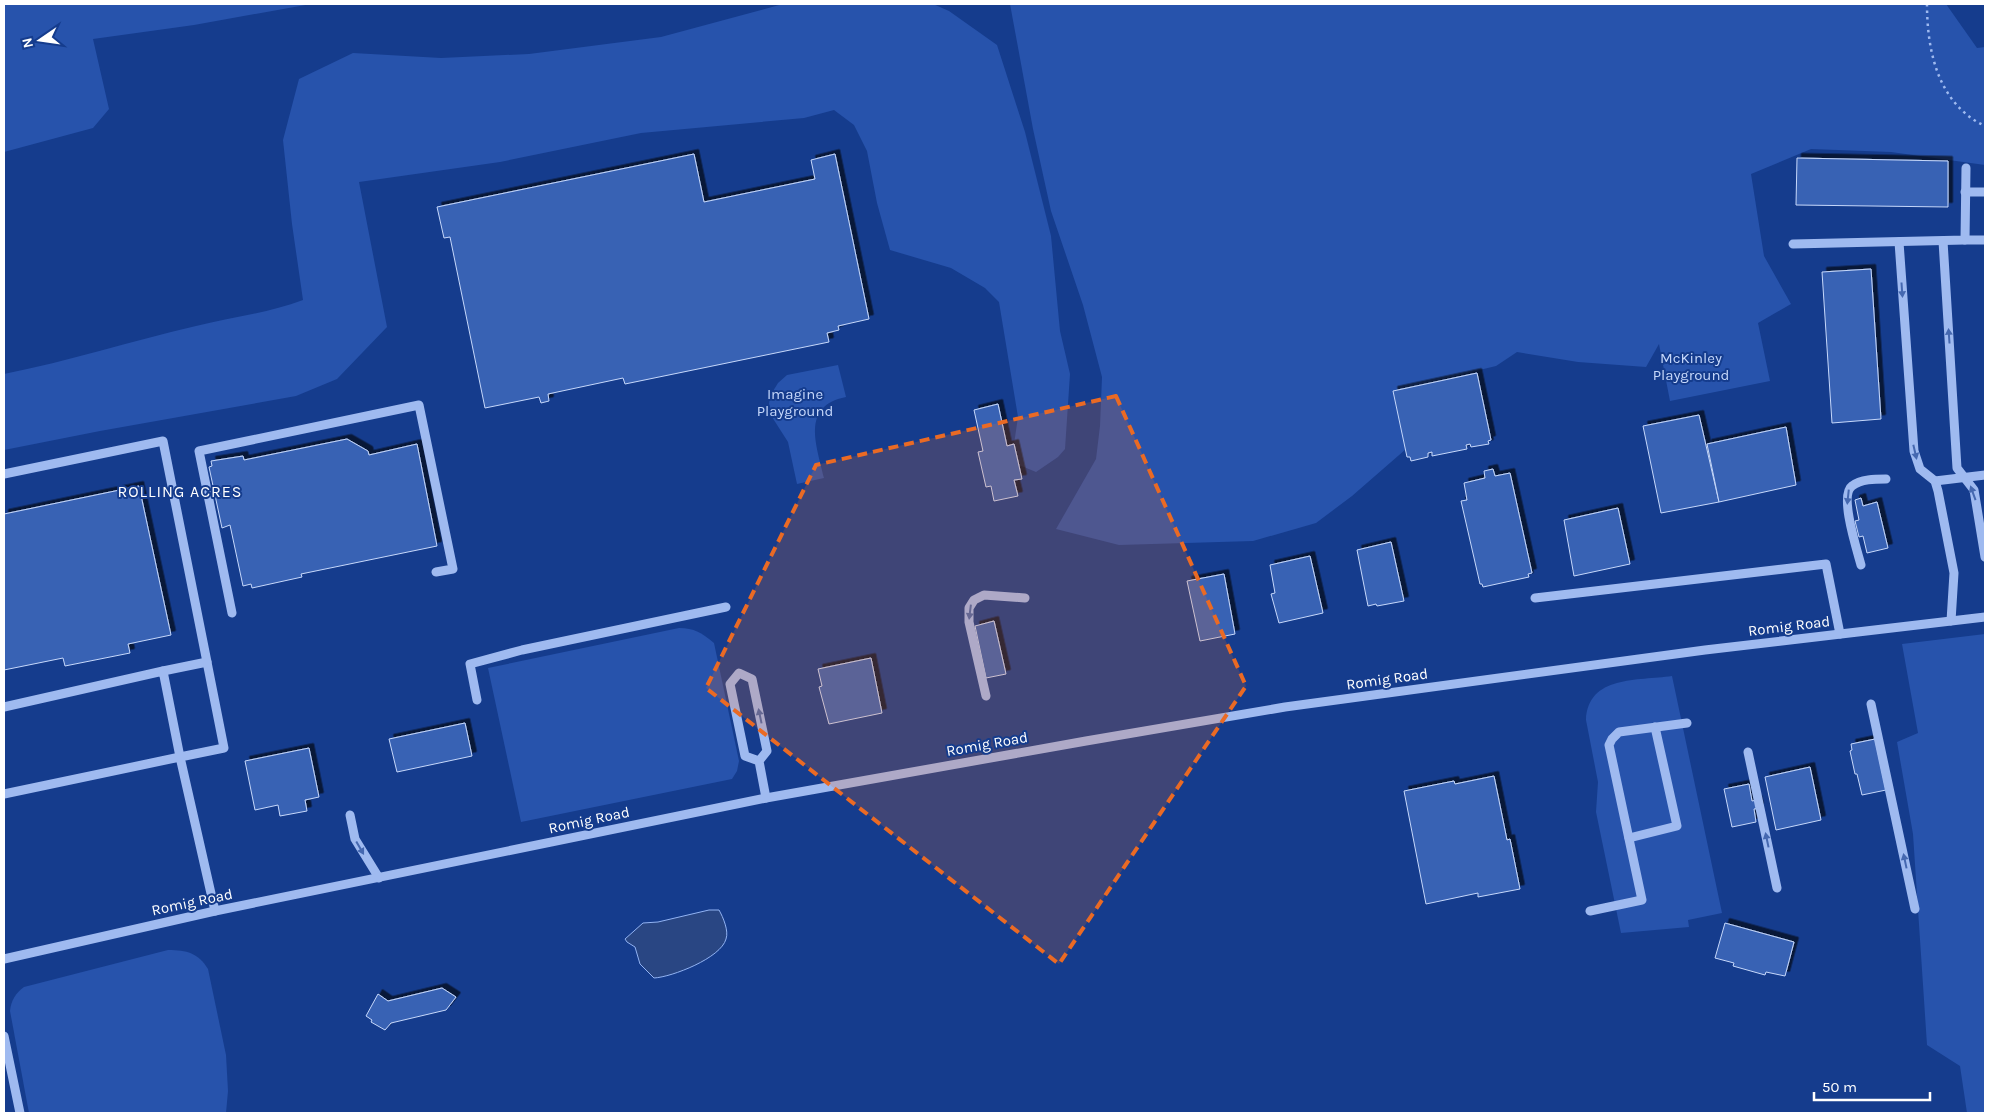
<svg xmlns="http://www.w3.org/2000/svg" width="1989" height="1117" viewBox="0 0 1989 1117" font-family="Karla,sans-serif">
<style>
.green{fill:#2753ac}
.water{fill:#294683;stroke:#92b3f3}
.building{fill:#3962b4;stroke:#c6d8fb;filter:url(#shadow)}
.lines{fill:none;stroke-linecap:round;stroke-linejoin:round}
.path{stroke:#9fbaf0;stroke-width:2.5;stroke-dasharray:2.5 4;stroke-linecap:butt}
.minor{stroke:#9fbaf0;stroke-width:9}
.oneway{fill:#4568b0}
.marked{fill:#ea6a24;fill-opacity:0.2;stroke:#ea6a24;stroke-width:4;stroke-dasharray:10 6;stroke-linejoin:round}
.labels{text-anchor:middle;dominant-baseline:central;stroke-width:4;stroke-linejoin:round;paint-order:stroke}
.park-label{font-size:15px;fill:#c6d8fb;stroke:#153c8d}
.street-label{font-size:15px;fill:#fff;stroke:#153c8d}
.neighbourhood-label{font-size:16px;letter-spacing:1px;fill:#fff;stroke:#153c8d}
</style>
<defs>
<filter id="shadow"><feDropShadow dx="4.5" dy="-4.5" stdDeviation="0" flood-color="#0009"/></filter>
</defs>
<rect width="100%" height="100%" fill="#153c8d"/>
<g class="green">
<path d="M4 4H311L194 25 93 39 109 109 93 128 4 152Z"/>
<path d="M783 4H933L949 11 997 45 1025 132 1051 236 1060 331 1070 374 1065 449 1058 457 1036 472 1019 465 1014 444 1018 417 999 302 985 288 951 268 890 250 877 203 867 151 854 125 834 110 804 118 641 133 500 162 359 182 387 327 337 379 296 396 100 431 4 450V374C69 361 132 341 196 326 233 317 268 313 303 300L292 224 283 140 299 79 353 53 441 58 529 54 661 37Z"/>
<path d="M1010 4H1946L1977 48 1985 47V165L1891 152 1811 149 1751 174 1764 256 1791 304 1758 323 1770 381 1670 401 1659 344 1646 367 1578 362 1517 352 1496 366 1393 391 1406 449 1352 496 1316 523 1253 541 1119 545 1056 529 1096 459 1100 426 1102 377 1083 305 1051 211 1033 129Z"/>
<path d="M838 365 846 397C800 406 817 446 824 478L797 484 788 442 772 417 769 404 770 396 778 383 787 375Z"/>
<path d="M679 628C694 628 702 633 714 643L739 761 737 771 732 779 521 822 488 668Z"/>
<path d="M1985 634V1113H1967L1960 1066 1927 1045 1913 834 1897 742 1918 733 1902 644Z"/>
<path d="M1672 676 1722 913 1688 920 1689 927 1621 933 1596 812 1598 782 1586 720C1588 675 1638 681 1672 676Z"/>
<path d="M168 950C187 950 198 953 208 969L226 1055 228 1091 226 1113H29L10 1011C11 1000 16 993 24 987Z"/>
</g>
<path class="water" d="M709 910H719C723 917 729 931 726 939 721 958 672 977 654 978L640 964 635 947 627 942 625 939 643 923 658 922Z"/>
<g class="building">
<path d="M694 154 704 202 815 179 811 160 835 154 869 319 838 326 839 330 827 333 829 342 625 384 623 378 548 394 549 401 541 403 539 397 485 408 450 237 444 238 437 207Z"/>
<path d="M1797 158 1948 161V207L1796 205Z"/>
<path d="M1871 269 1881 419 1832 423 1822 272Z"/>
<path d="M1477 373 1491 440 1488 441 1489 444 1471 447 1470 444 1466 445 1467 449 1432 456V452L1428 453V457L1411 461 1410 457H1407L1393 391Z"/>
<path d="M998 404 1007 446 1014 444 1022 479 1014 480 1018 496 994 501 991 486 986 487 978 452 983 451 974 410Z"/>
<path d="M1699 415 1719 502 1661 513 1643 426Z"/>
<path d="M1786 427 1796 485 1719 502 1707 444Z"/>
<path d="M347 439 368 451 369 455 417 444 437 546 301 574 302 577 252 588 251 584 243 586 230 525 222 528 209 467 212 466 211 461 243 456 244 460Z"/>
<path d="M1493 469 1495 476 1510 473 1532 573 1528 574 1529 577 1483 587 1482 584H1480L1461 501 1467 500 1464 483 1485 478 1484 471Z"/>
<path d="M139 486 171 635 128 644 130 653 65 666 63 658 4 670V514Z"/>
<path d="M1861 498 1863 506 1877 502 1888 548 1867 553 1863 536 1859 537 1855 521 1859 520 1855 500Z"/>
<path d="M1618 508 1630 564 1574 576 1564 520Z"/>
<path d="M1391 542 1404 601 1377 606 1376 604 1368 606 1357 550Z"/>
<path d="M1310 556 1323 613 1279 623 1271 594 1275 593 1270 565Z"/>
<path d="M1224 574 1235 634 1200 641 1187 581Z"/>
<path d="M994 621 1006 674 986 678 975 626Z"/>
<path d="M871 658 882 713 829 724 819 687 822 686 818 669Z"/>
<path d="M465 723 472 756 397 772 389 739Z"/>
<path d="M1875 739 1886 790 1862 795 1857 774H1855L1850 751 1852 750 1851 744Z"/>
<path d="M309 748 319 797 305 800 307 811 280 816 278 805 255 810 245 761Z"/>
<path d="M1810 767 1821 820 1776 830 1765 777Z"/>
<path d="M1494 776 1507 840 1510 839 1520 889 1478 897V893L1426 904 1404 791 1454 781 1455 784Z"/>
<path d="M1749 784 1752 801 1757 800 1759 808 1754 809 1756 822 1732 827 1724 789Z"/>
<path d="M1725 923 1794 942 1785 976 1766 972 1765 975 1733 966 1734 963 1715 958Z"/>
<path d="M442 988 456 997 446 1010 391 1023 385 1030 371 1022 372 1020 366 1016 378 994 388 1001Z"/>
</g>
<g class="lines">
<path class="path" d="M1927 4C1927 51 1938 104 1985 126"/>
<g class="minor">
<path d="M1965 192H1985"/>
<path d="M1965 240H1985"/>
<path d="M1943 241 1957 468 1974 490 1985 557"/>
<path d="M1899 242 1914 451 1920 469 1935 481 1938 491 1954 573 1951 621"/>
<path d="M1793 244 1965 240 1966 168"/>
<path d="M4 474 163 441 207 662"/>
<path d="M1935 481 1985 475"/>
<path d="M1861 565C1857 550 1839 495 1852 486 1861 479 1875 479 1886 479"/>
<path d="M1535 598 1826 564 1840 634"/>
<path d="M232 613 199 451 419 405 453 569 436 572"/>
<path d="M163 671 207 662 224 748 180 757 215 911"/>
<path d="M986 696 969 622V608L974 600 984 595 1025 598"/>
<path d="M477 700 470 664 522 650 726 607"/>
<path d="M1871 704 1915 909"/>
<path d="M4 707 163 671 180 757 4 794"/>
<path d="M1748 752 1777 888"/>
<path d="M759 761 745 756 730 684 739 673 752 679 767 751 759 761 766 798"/>
<path d="M350 815 355 839 379 878"/>
<path d="M1629 838 1677 826 1655 727"/>
<path d="M1590 911 1642 900 1609 745 1612 739 1619 732 1687 723"/>
<path d="M4 959 215 911 766 798 1086 741 1285 707 1705 650 1985 617"/>
<path d="M4 1036 20 1113"/>
</g>
</g>
<defs><path id="oneway-solid" d="M-6-.8H1V-3.2L6.5 0L1 3.2V.8H-6Z" transform="scale(1.25)"/></defs>
<g class="oneway">
<use href="#oneway-solid" transform="translate(1902 290) rotate(86)"/>
<use href="#oneway-solid" transform="translate(1949 336) rotate(-94)"/>
<use href="#oneway-solid" transform="translate(1915 452) rotate(77)"/>
<use href="#oneway-solid" transform="translate(1973 493) rotate(-110)"/>
<use href="#oneway-solid" transform="translate(1848 497) rotate(96)"/>
<use href="#oneway-solid" transform="translate(970 612) rotate(97)"/>
<use href="#oneway-solid" transform="translate(760 716) rotate(-102)"/>
<use href="#oneway-solid" transform="translate(1767 840) rotate(-102)"/>
<use href="#oneway-solid" transform="translate(360 848) rotate(60)"/>
<use href="#oneway-solid" transform="translate(1905 861) rotate(-102)"/>
</g>
<path class="marked" d="M1116 396 1246 686 1059 964 706 688 816 465Z"/>
<g class="labels">
<g class="park-label">
<text x="1691" y="358">McKinley<tspan x="1691" dy="17">Playground</tspan></text>
<text x="795" y="394">Imagine<tspan x="795" dy="17">Playground</tspan></text>
</g>
<g class="street-label">
<text transform="translate(1789 626) rotate(-7)">Romig Road</text>
<text transform="translate(1387 679) rotate(-8)">Romig Road</text>
<text transform="translate(987 744) rotate(-10)">Romig Road</text>
<text transform="translate(589 820) rotate(-12)">Romig Road</text>
<text transform="translate(192 902) rotate(-12)">Romig Road</text>
</g>
<g class="neighbourhood-label">
<text x="180" y="491">ROLLING ACRES</text>
</g>
</g>
<rect width="1989" height="1117" fill="none" stroke="#ffffff" stroke-width="10"/>
<g transform="translate(40 40) rotate(257)" stroke="#153c8d" stroke-width="4" paint-order="stroke">
<path d="M0-4L9 19L0 12L-9 19Z" fill="#ffffff"/>
<text y="-8" font-size="14" font-weight="bold" text-anchor="middle" fill="#ffffff">N</text>
</g>
<path d="M1814 1092v8h116v-8" fill="none" stroke="#ffffff" stroke-width="2.5"/>
<text x="1822" y="1092" font-size="15" fill="#ffffff" stroke="#153c8d" stroke-width="4" paint-order="stroke">50 m</text>
</svg>
